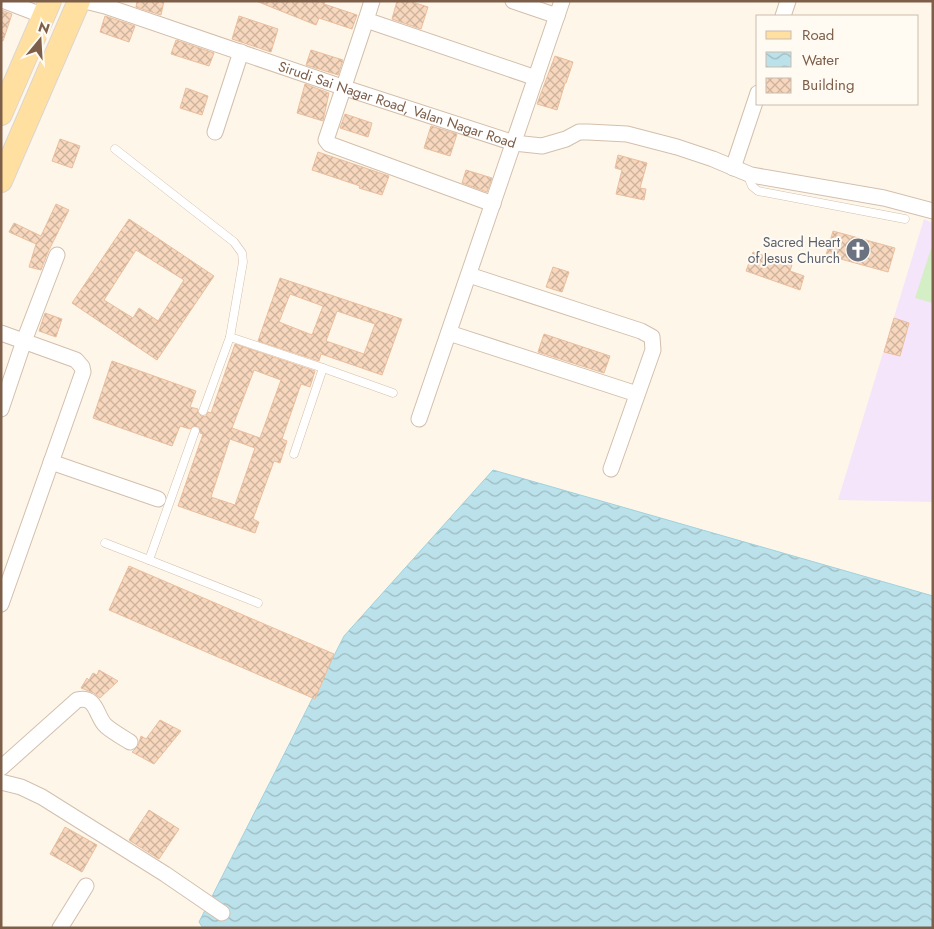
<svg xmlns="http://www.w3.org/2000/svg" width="934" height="929" viewBox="0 0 934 929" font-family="Jost,sans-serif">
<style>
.education{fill:#f4e5fb}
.green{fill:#d4eec5}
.water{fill:url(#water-waves);stroke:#a0d1de}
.building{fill:url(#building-cross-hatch);stroke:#ebbe9d;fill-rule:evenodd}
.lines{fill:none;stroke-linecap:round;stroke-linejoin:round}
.service-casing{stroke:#d3bfad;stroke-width:9}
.minor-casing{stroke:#d3bfad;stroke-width:17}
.primary-casing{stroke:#ddd5d0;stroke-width:24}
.service{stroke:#fff;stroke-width:8}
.minor{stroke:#fff;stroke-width:15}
.primary{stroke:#ffe0a0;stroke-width:22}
.labels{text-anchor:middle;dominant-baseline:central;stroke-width:4;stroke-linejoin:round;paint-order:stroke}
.street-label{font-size:14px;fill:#7d5e49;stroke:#fffaf2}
.worship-label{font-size:14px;fill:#5b616d;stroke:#fffaf2;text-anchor:end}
</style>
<defs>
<pattern id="water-waves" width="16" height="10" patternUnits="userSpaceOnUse" patternTransform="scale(1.25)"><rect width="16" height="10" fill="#bbe2eb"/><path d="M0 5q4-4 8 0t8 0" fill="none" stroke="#9dbac0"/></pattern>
<pattern id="building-cross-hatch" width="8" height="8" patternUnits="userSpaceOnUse" patternTransform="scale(1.25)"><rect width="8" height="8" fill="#f7d7be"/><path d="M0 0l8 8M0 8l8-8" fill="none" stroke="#cdb29c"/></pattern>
</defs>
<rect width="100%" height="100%" fill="#fef7e9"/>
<path class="education" d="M924 219 933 223V502L838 500Z"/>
<path class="green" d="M931 249H933V303L915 298Z"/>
<path class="water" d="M493 470 933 596V928H203L199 922 344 636Z"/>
<g class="building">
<path d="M137 1H164L161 15 136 7Z"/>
<path d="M256 1H325L324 4 357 15 352 29 319 18 316 25Z"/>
<path d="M397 1H409L428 7 421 29 392 19Z"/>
<path d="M1 10 12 14 3 41H1Z"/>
<path d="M105 16 135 26 129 42 100 32Z"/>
<path d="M239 16 278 29 271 52 232 39Z"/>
<path d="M176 40 214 53 209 66 171 54Z"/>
<path d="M311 50 343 60 338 75 306 65Z"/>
<path d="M555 56 573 62 566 83H565L557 110 537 104Z"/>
<path d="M305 84 329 93 323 121 297 113Z"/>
<path d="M186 88 208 96 202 115 180 108Z"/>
<path d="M345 114 372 123 368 137 340 128Z"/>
<path d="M431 126 457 134 450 156 424 148Z"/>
<path d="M60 139 80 146 72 168 52 161Z"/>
<path d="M318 152 389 176 382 195 359 188 360 186 312 170Z"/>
<path d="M618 155 647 163 640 188 646 189 644 200 616 194 622 170 615 168Z"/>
<path d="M466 170 492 178 487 192 462 183Z"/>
<path d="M56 204 69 210 48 252 41 270 29 267 36 244 9 232 14 223 41 236Z"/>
<path d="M129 219 214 276 157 360 72 303ZM136 250 184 280 158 321 139 308 133 318 104 300Z"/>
<path d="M833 231 895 248 888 272 826 255Z"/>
<path d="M753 252 792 265 790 271 804 276 800 290 746 271Z"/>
<path d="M553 267 569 272 562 292 546 287Z"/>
<path d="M280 278 402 319 382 375 321 354 319 361 258 341ZM290 294 323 306 312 335 279 322ZM337 311 375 324 364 354 326 341Z"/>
<path d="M45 313 62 319 56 337 39 331Z"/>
<path d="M894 318 909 323 900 356 884 352Z"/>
<path d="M544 334 610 356 604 373 538 352Z"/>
<path d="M235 344 315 371 310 387 301 384 282 439 287 441 280 463 274 461 253 519 259 522 255 533 178 506 203 434 200 433 199 427 194 426 190 429 180 426 172 446 93 418 112 361 196 391 190 407 198 409V412L201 416H206L208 412 211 413ZM254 370 281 380 260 438 232 428ZM230 439 255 448 235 505 211 497Z"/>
<path d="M129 566 334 654 315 699 109 610Z"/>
<path d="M99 670 118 681 100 698 94 693 81 688 87 678 89 680 93 673 97 675Z"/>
<path d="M160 720 181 731 154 764 132 752 138 746 141 736 146 739Z"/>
<path d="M149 810 179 829 159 859 129 840Z"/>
<path d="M65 827 97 845 82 872 50 854Z"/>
</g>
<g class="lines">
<defs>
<g id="service">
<path d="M115 149 234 242 242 253 243 262 230 337 203 411"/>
<path d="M747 174 752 186 758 191 905 219"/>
<path d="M230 337 323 368 393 393"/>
<path d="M195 431 149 560 258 603"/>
<path d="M294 454 323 368"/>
<path d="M105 543 149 560"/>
</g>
<g id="minor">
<path d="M5 1 44 16"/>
<path id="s1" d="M85 1 105 6 342 87 514 143 542 146 566 139 579 132H588L627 134 677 147 713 159 751 175 884 198 933 211"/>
<path d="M513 1 557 16"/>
<path d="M783 16 788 1"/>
<path d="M366 20 372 1"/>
<path d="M215 132 241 52"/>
<path d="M733 168 758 93"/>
<path d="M493 204 329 144 326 140 366 20 536 78"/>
<path d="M469 275 641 331 652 337 653 350 611 469"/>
<path d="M1 333 76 360 82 367 83 372 1 604"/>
<path d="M449 333 637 394"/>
<path d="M1 409 24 341 57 255"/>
<path d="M419 419 562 1"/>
<path d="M51 462 158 499"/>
<path d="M1 768 77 700C97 695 96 717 106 726 113 732 122 737 130 742"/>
<path d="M1 782 21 787 42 797 165 874 222 913"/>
<path d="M60 928 86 886"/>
</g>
<g id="primary">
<path d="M1 114 50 1"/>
<path d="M1 181 79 1"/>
</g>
</defs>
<use href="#service" class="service-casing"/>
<use href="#minor" class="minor-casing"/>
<use href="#primary" class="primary-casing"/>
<use href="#service" class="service"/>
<use href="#minor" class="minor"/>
<use href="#primary" class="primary"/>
</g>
<defs>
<symbol id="church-disc" viewBox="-11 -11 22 22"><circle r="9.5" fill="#6b7280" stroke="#fffaf2"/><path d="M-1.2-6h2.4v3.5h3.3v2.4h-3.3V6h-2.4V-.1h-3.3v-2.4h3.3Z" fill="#fff"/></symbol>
</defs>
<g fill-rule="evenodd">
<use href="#church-disc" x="844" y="236" width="28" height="28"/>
</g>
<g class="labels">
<g class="street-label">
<text stroke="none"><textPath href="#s1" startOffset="329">Sirudi Sai Nagar Road, Valan Nagar Road</textPath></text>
</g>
<g class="worship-label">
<text x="840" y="242">Sacred Heart<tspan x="840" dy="16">of Jesus Church</tspan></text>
</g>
</g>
<rect width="934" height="929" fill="none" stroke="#7d5e49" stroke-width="5"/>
<rect x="756" y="15" width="162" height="90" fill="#fffaf2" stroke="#cbbcae"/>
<rect x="766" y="31" width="25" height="8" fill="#ffe0a0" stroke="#cbbcae"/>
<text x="802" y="40" font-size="15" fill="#7d5e49">Road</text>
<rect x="766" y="52" width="25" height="15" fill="url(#water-waves)" stroke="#cbbcae"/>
<text x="802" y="65" font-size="15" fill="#7d5e49">Water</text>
<rect x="766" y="78" width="25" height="15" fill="url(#building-cross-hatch)" stroke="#cbbcae"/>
<text x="802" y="90" font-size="15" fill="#7d5e49">Building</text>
<g transform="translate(40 40) rotate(18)" stroke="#fffaf2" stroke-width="4" paint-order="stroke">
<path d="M0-4L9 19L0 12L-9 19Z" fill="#7d5e49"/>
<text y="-8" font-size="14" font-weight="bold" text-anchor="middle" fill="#7d5e49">N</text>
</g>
</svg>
